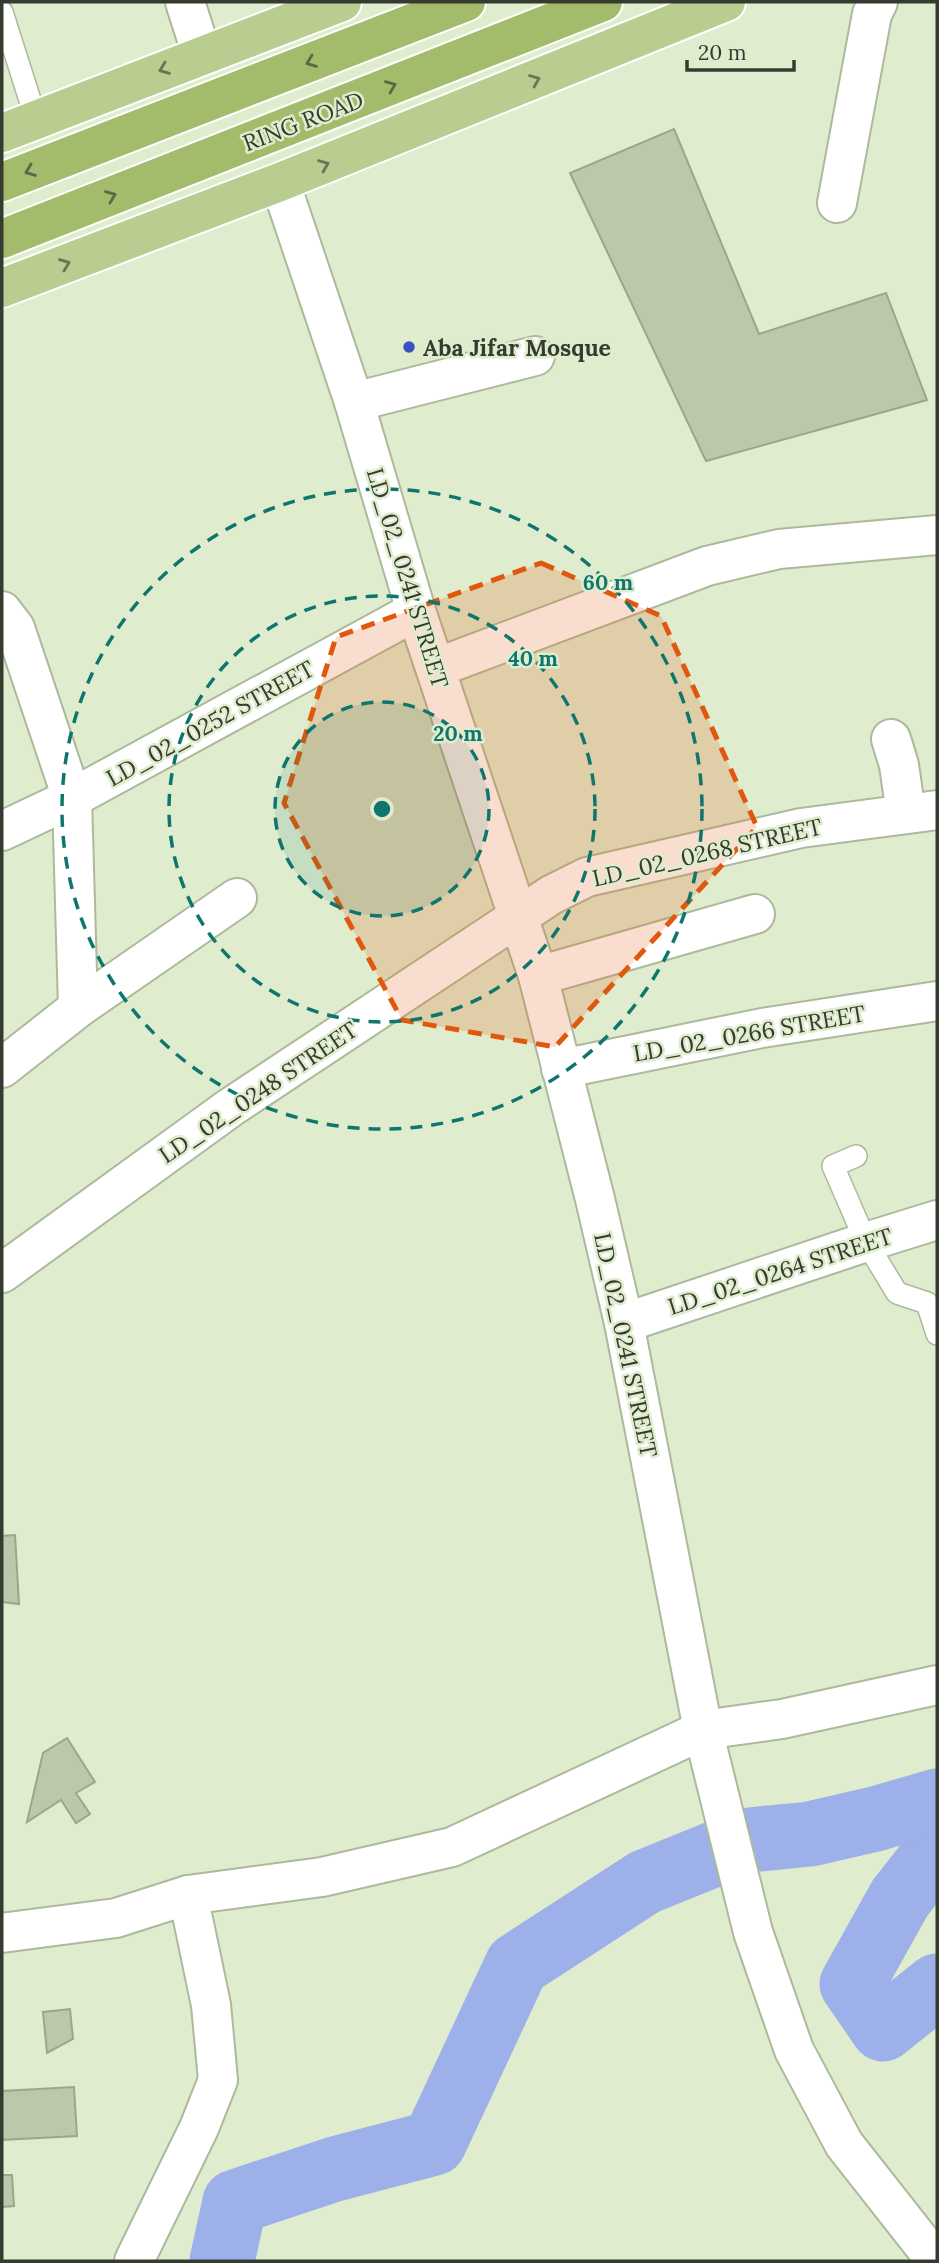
<svg xmlns="http://www.w3.org/2000/svg" width="939" height="2263" viewBox="0 0 939 2263" font-family="Lora,serif">
<style>
.lines{fill:none;stroke-linecap:round;stroke-linejoin:round}
.river{stroke:#9eb0ea;stroke-width:65}
.building{fill:#bcc8ab;stroke:#9ba78a;stroke-width:2}
.service-casing{stroke:#adb99c;stroke-width:24}
.minor-casing{stroke:#adb99c;stroke-width:42}
.primary-casing{stroke:#fff;stroke-width:42}
.trunk-casing{stroke:#fff;stroke-width:42}
.service{stroke:#fff;stroke-width:21}
.minor{stroke:#fff;stroke-width:38}
.primary{stroke:#b9cd91;stroke-width:38}
.trunk{stroke:#a2bc6c;stroke-width:38}
.oneway{stroke:#5c6844}
.oneway2{stroke:#6a7556}
.marked{fill:#df580e;fill-opacity:0.2;stroke:#df580e;stroke-width:5;stroke-dasharray:14 9;stroke-linejoin:round}
.ring{fill:none;stroke:#0f766e;stroke-width:3.5;stroke-dasharray:12 9}
.poi-dot{fill:#3d51c4;stroke:#dfeccd;stroke-width:2.5}
.labels{text-anchor:middle;dominant-baseline:central;stroke-width:5;stroke-linejoin:round;paint-order:stroke}
.street-label{font-size:23px;fill:#363b2f;stroke:#dfeccd}
.poi-label{font-size:23px;font-weight:bold;fill:#363b2f;stroke:#dfeccd;text-anchor:start}
.centre{fill:#0f766e;stroke:#dfeccd;stroke-width:3.5}
.ring-label{font-size:21px;text-anchor:middle;font-weight:bold;fill:#0f766e;stroke:#dfeccd;stroke-width:5;stroke-linejoin:round;paint-order:stroke}
</style>
<rect width="100%" height="100%" fill="#dfeccd"/>
<g class="lines">
<g class="river">
<path d="M937 1851 900 1898 852 1984 883 2029 937 1986"/>
<path d="M222 2261 235 2202 335 2169 434 2143 517 1965 645 1882 749 1840 810 1834 875 1819 937 1801"/>
</g>
</g>
<g class="building">
<path d="M674 129 759 334 886 293 927 400 706 461 570 173Z"/>
<path d="M15 1535 19 1604 2 1602V1536Z"/>
<path d="M67 1738 95 1782 76 1793 90 1814 76 1823 61 1800 27 1822 43 1753Z"/>
<path d="M70 2009 73 2039 47 2053 43 2012Z"/>
<path d="M74 2087 77 2136 2 2140V2091Z"/>
<path d="M2 2175H12L14 2206 2 2207Z"/>
</g>
<g class="lines">
<defs>
<g id="service">
<path d="M2 12 36 119"/>
<path d="M856 1156 833 1166 866 1242 897 1293 927 1303 937 1334"/>
</g>
<g id="minor">
<path d="M185 2 202 55"/>
<path d="M280 182 354 402 416 611 538 976 595 1199 624 1323 703 1730 753 1932 794 2050 844 2144 936 2261"/>
<path d="M837 203 872 14 878 2"/>
<path d="M354 402 535 356"/>
<path d="M2 611 15 628 72 798 78 1008"/>
<path d="M436 668 707 566 779 549 937 535"/>
<path d="M891 739 899 765 906 814"/>
<path d="M2 831 72 798 416 611"/>
<path d="M538 976 755 914"/>
<path d="M2 1068 78 1008 237 898"/>
<path d="M561 1069 762 1028 937 1001"/>
<path d="M2 1273 231 1107 551 895 587 877 801 828 937 810"/>
<path d="M624 1323 866 1242 937 1220"/>
<path d="M2 1933 116 1918 188 1895 322 1877 452 1847 703 1730 782 1719 937 1685"/>
<path d="M134 2261 199 2128 218 2080 211 2005 188 1895"/>
</g>
<g id="primary">
<path d="M2 133 342 2"/>
<path d="M2 288 280 182 726 2"/>
</g>
<g id="trunk">
<path d="M2 182 466 2"/>
<path d="M2 239 603 2"/>
</g>
</defs>
<use href="#service" class="service-casing"/>
<use href="#minor" class="minor-casing"/>
<use href="#primary" class="primary-casing"/>
<use href="#trunk" class="trunk-casing"/>
<use href="#service" class="service"/>
<use href="#minor" class="minor"/>
<use href="#primary" class="primary"/>
<use href="#trunk" class="trunk"/>
</g>
<defs><path id="oneway-chevron" d="M-2-3.5L2.5 0L-2 3.5" fill="none" stroke-width="1.6" stroke-linecap="round" stroke-linejoin="round" transform="scale(1.75)"/></defs>
<g class="oneway">
<use href="#oneway-chevron" transform="translate(311 62) rotate(159)"/>
<use href="#oneway-chevron" transform="translate(391 86) rotate(-22)"/>
<use href="#oneway-chevron" transform="translate(30 171) rotate(159)"/>
<use href="#oneway-chevron" transform="translate(111 196) rotate(-21)"/>
</g>
<g class="oneway2">
<use href="#oneway-chevron" transform="translate(164 69) rotate(159)"/>
<use href="#oneway-chevron" transform="translate(535 80) rotate(-22)"/>
<use href="#oneway-chevron" transform="translate(324 165) rotate(-22)"/>
<use href="#oneway-chevron" transform="translate(65 264) rotate(-21)"/>
</g>
<path class="marked" d="M541 563 661 616 757 827 555 1047 402 1020 284 803 336 637Z"/>
<circle cx="382" cy="809" r="107" fill="#0f766e" fill-opacity=".12"/>
<g class="ring">
<circle cx="382" cy="809" r="107"/>
<circle cx="382" cy="809" r="213"/>
<circle cx="382" cy="809" r="320"/>
</g>
<circle class="poi-dot" cx="409" cy="347" r="7"/>
<g class="labels">
<g class="street-label">
<text transform="translate(303 121) rotate(-21)">RING ROAD</text>
<text transform="translate(408 578) rotate(73)">LD_02_0241 STREET</text>
<text transform="translate(210 723) rotate(-29)">LD_02_0252 STREET</text>
<text transform="translate(707 852) rotate(-13)">LD_02_0268 STREET</text>
<text transform="translate(749 1033) rotate(-10)">LD_02_0266 STREET</text>
<text transform="translate(258 1092) rotate(-34)">LD_02_0248 STREET</text>
<text transform="translate(780 1271) rotate(-18)">LD_02_0264 STREET</text>
<text transform="translate(626 1345) rotate(78)">LD_02_0241 STREET</text>
</g>
<g class="poi-label">
<text x="423" y="347">Aba Jifar Mosque</text>
</g>
</g>
<circle cx="382" cy="809" r="10" class="centre"/>
<g class="ring-label">
<text x="608" y="590">60 m</text>
<text x="533" y="666">40 m</text>
<text x="458" y="741">20 m</text>
</g>
<rect width="939" height="2263" fill="none" stroke="#363b2f" stroke-width="7"/>
<path d="M687 60v10h107v-10" fill="none" stroke="#363b2f" stroke-width="3.5"/>
<text x="698" y="60" font-size="21" fill="#363b2f" stroke="#dfeccd" stroke-width="5" paint-order="stroke">20 m</text>
</svg>
